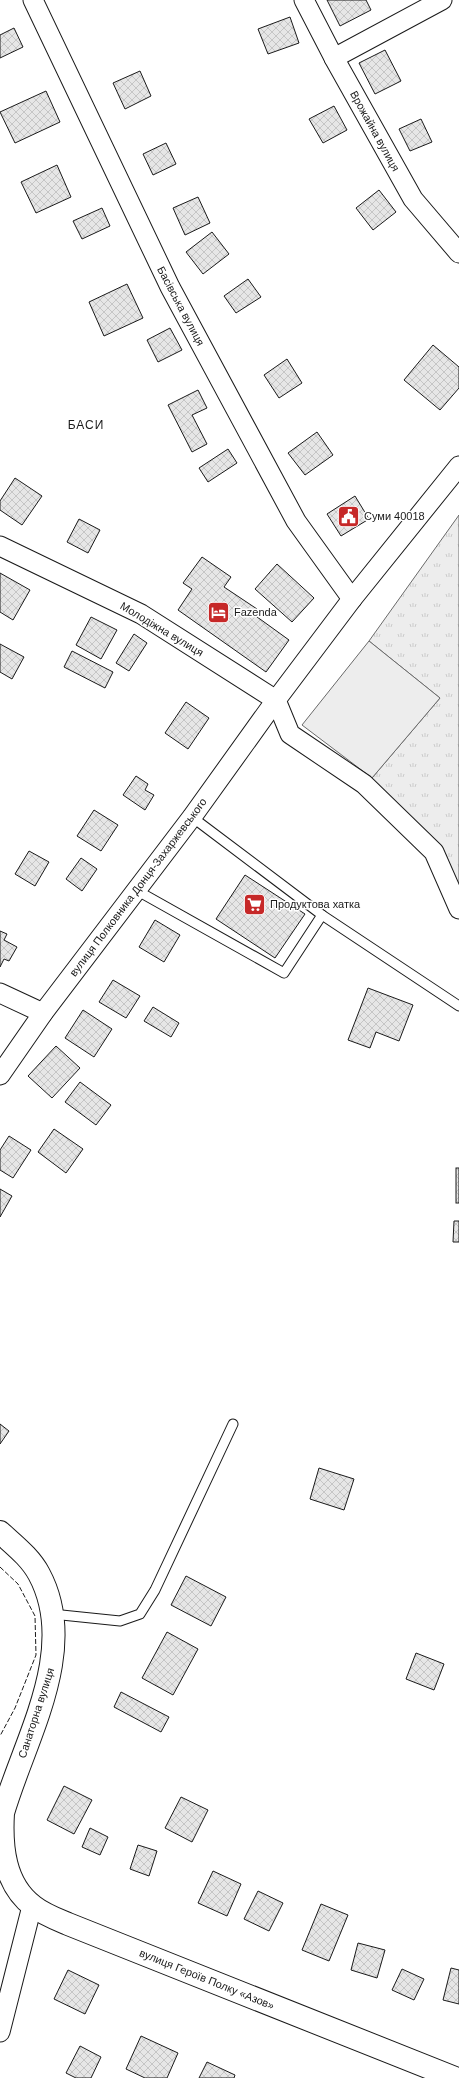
<svg xmlns="http://www.w3.org/2000/svg" width="459" height="2078" viewBox="0 0 459 2078" font-family="Helvetica,sans-serif">
<style>
.grass{fill:url(#grass-tufts);stroke:#6a6a6a}
.built{fill:#ededed;stroke:#6a6a6a}
.building{fill:url(#building-cross-hatch);stroke:#1a1a1a}
.lines{fill:none;stroke-linecap:round;stroke-linejoin:round}
.service-casing{stroke:#1a1a1a;stroke-width:11}
.minor-casing{stroke:#1a1a1a;stroke-width:21}
.secondary-casing{stroke:#1a1a1a;stroke-width:24}
.service{stroke:#fff;stroke-width:9}
.minor{stroke:#fff;stroke-width:19}
.secondary{stroke:#fff;stroke-width:22}
.fence{stroke:#1a1a1a;stroke-width:1;stroke-dasharray:5 2;stroke-linecap:butt}
.labels{text-anchor:middle;dominant-baseline:central;stroke-width:3;stroke-linejoin:round;paint-order:stroke}
.street-label{font-size:11px;fill:#1a1a1a;stroke:#fff}
.poi-label{font-size:11px;fill:#1a1a1a;stroke:#fff;text-anchor:start}
.neighbourhood-label{font-size:12px;letter-spacing:1px;fill:#1a1a1a;stroke:#fff}
</style>
<defs>
<pattern id="grass-tufts" width="24" height="20" patternUnits="userSpaceOnUse"><rect width="24" height="20" fill="#ededed"/><path d="M3 7l-1-3M5 7V3M7 7l1-3M15 17l-1-3M17 17v-4M19 17l1-3" fill="none" stroke="#cbcbcb"/></pattern>
<pattern id="building-cross-hatch" width="8" height="8" patternUnits="userSpaceOnUse"><rect width="8" height="8" fill="#e6e6e6"/><path d="M0 0l8 8M0 8l8-8" fill="none" stroke="#c5c5c5"/></pattern>
</defs>
<rect width="100%" height="100%" fill="#fff"/>
<path class="grass" d="M459 515V891L440 847 372 778 440 698 369 641Z"/>
<path class="built" d="M369 641 440 698 372 778 302 725Z"/>
<g class="building">
<path d="M327 0H366L371 10 340 26Z"/>
<path d="M290 17 299 43 268 54 258 29Z"/>
<path d="M14 28 23 47 0 58V35Z"/>
<path d="M385 50 401 81 375 94 359 63Z"/>
<path d="M140 71 151 96 125 109 113 83Z"/>
<path d="M46 91 60 122 15 143 0 112Z"/>
<path d="M334 106 347 130 323 143 309 119Z"/>
<path d="M421 119 432 142 410 151 399 129Z"/>
<path d="M166 143 176 164 153 175 143 154Z"/>
<path d="M57 165 71 197 36 213 21 182Z"/>
<path d="M379 190 396 212 373 230 356 208Z"/>
<path d="M198 197 210 223 185 235 173 208Z"/>
<path d="M102 208 110 226 82 239 73 221Z"/>
<path d="M212 232 229 254 203 274 186 252Z"/>
<path d="M248 279 261 297 236 313 224 296Z"/>
<path d="M127 284 143 318 104 336 89 302Z"/>
<path d="M170 328 182 350 158 362 147 340Z"/>
<path d="M433 345 459 367V388L440 410 404 380Z"/>
<path d="M287 359 302 383 279 398 264 375Z"/>
<path d="M198 390 207 408 192 415 207 444 192 452 168 405Z"/>
<path d="M317 432 333 455 305 475 288 453Z"/>
<path d="M228 449 237 463 208 482 199 468Z"/>
<path d="M15 478 42 496 22 525 0 510V501Z"/>
<path d="M355 496 369 519 341 536 327 514Z"/>
<path d="M79 519 100 530 88 553 67 542Z"/>
<path d="M202 557 231 577 224 587 257 609 253 614 289 640 266 672 178 610 192 589 183 583Z"/>
<path d="M277 564 314 598 292 622 255 589Z"/>
<path d="M0 573 30 590 13 620 0 612Z"/>
<path d="M91 617 117 630 101 659 76 645Z"/>
<path d="M134 634 147 643 129 671 116 663Z"/>
<path d="M0 644 24 657 12 679 0 672Z"/>
<path d="M72 651 113 672 105 688 64 667Z"/>
<path d="M186 702 209 718 188 749 165 733Z"/>
<path d="M136 776 148 784 145 790 154 795 145 810 123 795Z"/>
<path d="M94 810 118 825 101 851 77 836Z"/>
<path d="M29 851 49 862 35 886 15 874Z"/>
<path d="M81 858 97 869 82 891 66 879Z"/>
<path d="M245 875 305 914 275 958 216 919Z"/>
<path d="M155 920 180 935 164 962 139 947Z"/>
<path d="M0 931 7 934 4 940 17 947 9 961 4 959 0 967Z"/>
<path d="M113 980 140 996 126 1018 99 1002Z"/>
<path d="M368 988 413 1005 399 1041 376 1032 370 1048 348 1040Z"/>
<path d="M153 1007 179 1023 171 1037 144 1021Z"/>
<path d="M83 1010 112 1029 94 1057 65 1038Z"/>
<path d="M56 1046 80 1068 52 1098 28 1076Z"/>
<path d="M80 1082 111 1105 96 1125 65 1102Z"/>
<path d="M54 1129 83 1149 66 1173 38 1152Z"/>
<path d="M9 1136 31 1150 13 1178 0 1170V1150Z"/>
<rect x="456" y="1168" width="3" height="35"/>
<path d="M0 1189 12 1196 0 1217Z"/>
<path d="M454 1221H459V1242H453Z"/>
<path d="M0 1424 9 1431 0 1444Z"/>
<path d="M319 1468 354 1479 344 1510 310 1499Z"/>
<path d="M186 1576 226 1597 211 1626 171 1605Z"/>
<path d="M167 1632 198 1649 173 1695 142 1678Z"/>
<path d="M416 1653 444 1664 434 1690 406 1679Z"/>
<path d="M121 1692 169 1717 161 1732 114 1707Z"/>
<path d="M64 1786 92 1800 74 1834 47 1820Z"/>
<path d="M181 1797 208 1810 192 1842 165 1828Z"/>
<path d="M90 1828 108 1837 100 1855 82 1847Z"/>
<path d="M138 1845 157 1851 149 1876 130 1869Z"/>
<path d="M213 1871 241 1884 227 1916 198 1903Z"/>
<path d="M258 1891 283 1903 269 1931 244 1919Z"/>
<path d="M321 1904 348 1915 329 1961 302 1950Z"/>
<path d="M358 1943 385 1950 377 1978 351 1970Z"/>
<path d="M451 1968 459 1970V2004L443 2000Z"/>
<path d="M402 1969 424 1979 414 2000 392 1990Z"/>
<path d="M68 1970 99 1985 85 2014 54 1999Z"/>
<path d="M141 2036 178 2053 167 2078H145L126 2069Z"/>
<path d="M80 2046 101 2057 91 2078H76L66 2073Z"/>
<path d="M207 2062 235 2075 234 2078H199Z"/>
</g>
<g class="lines">
<defs>
<g id="service">
<path d="M136 890 284 973 322 915 192 817"/>
<path d="M322 915 459 1006"/>
<path d="M52 1614 120 1621 140 1614 155 1590 233 1424"/>
</g>
<g id="minor">
<path d="M33 0 170 287 296 521 352 599"/>
<path d="M304 0 334 58 413 199 459 253"/>
<path d="M334 58 442 0"/>
<path d="M0 546 141 614 276 700"/>
<path d="M276 700 290 734 364 784 434 852 459 909"/>
<path d="M0 993 43 1013"/>
<path d="M0 1075 43 1013 192 817 276 700 352 599 459 466"/>
<path d="M0 2032 32 1906"/>
</g>
<path id="secondary" d="M0 1532C14 1545 30 1557 39 1574 80 1650 24 1740 3 1813 1 1846 4 1884 33 1906 43 1914 56 1919 68 1924L455 2078"/>
</defs>
<use href="#service" class="service-casing"/>
<use href="#minor" class="minor-casing"/>
<use href="#secondary" class="secondary-casing"/>
<use href="#service" class="service"/>
<use href="#minor" class="minor"/>
<use href="#secondary" class="secondary"/>
<path class="fence" d="M0 1567 18 1584 35 1616 36 1655 15 1708 0 1736"/>
</g>
<defs>
<symbol id="civic-square" viewBox="-11 -11 22 22"><rect x="-9" y="-9" width="18" height="18" rx="4" fill="#c62828" stroke="#fff"/><path d="M-.6-6.5H3V-4.5H.6V-3L4-1V1h2V6H-6V1h2V-1L-.6-3ZM-1.2 2.5V6h2.4V2.5Z" fill="#fff"/></symbol>
<symbol id="hotel-square" viewBox="-11 -11 22 22"><rect x="-9" y="-9" width="18" height="18" rx="4" fill="#c62828" stroke="#fff"/><path d="M-6-4.5h1.5V1H6V5H4.5V3h-9V5H-6ZM-4 0a1.8 1.8 0 1 1 3.6 0ZM.5 0V-2.5h3Q6-2.5 6 0Z" fill="#fff"/></symbol>
<symbol id="supermarket-square" viewBox="-11 -11 22 22"><rect x="-9" y="-9" width="18" height="18" rx="4" fill="#c62828" stroke="#fff"/><path d="M-6-5.5h2.5l.6 2H6L4.5 2H-2.5L-4.4-4H-6ZM-1.5 3.2a1.3 1.3 0 1 0 .1 0ZM3 3.2a1.3 1.3 0 1 0 .1 0Z" fill="#fff"/></symbol>
</defs>
<g fill-rule="evenodd">
<use href="#civic-square" x="336" y="504" width="25" height="25"/>
<use href="#hotel-square" x="206" y="600" width="25" height="25"/>
<use href="#supermarket-square" x="242" y="892" width="25" height="25"/>
</g>
<g class="labels">
<g class="street-label">
<text transform="translate(375 131) rotate(61)">Врожайна вулиця</text>
<text transform="translate(181 306) rotate(62)">Басівська вулиця</text>
<text transform="translate(162 629) rotate(31)">Молодіжна вулиця</text>
<text transform="translate(138 887) rotate(-53)">вулиця Полковника Донця-Захаржевського</text>
<text transform="translate(36 1713) rotate(-72)">Санаторна вулиця</text>
<text transform="translate(207 1979) rotate(22)">вулиця Героїв Полку «Азов»</text>
</g>
<g class="poi-label">
<text x="364" y="516">Суми 40018</text>
<text x="234" y="612">Fazenda</text>
<text x="270" y="904">Продуктова хатка</text>
</g>
<g class="neighbourhood-label">
<text x="86" y="425">БАСИ</text>
</g>
</g>
</svg>
